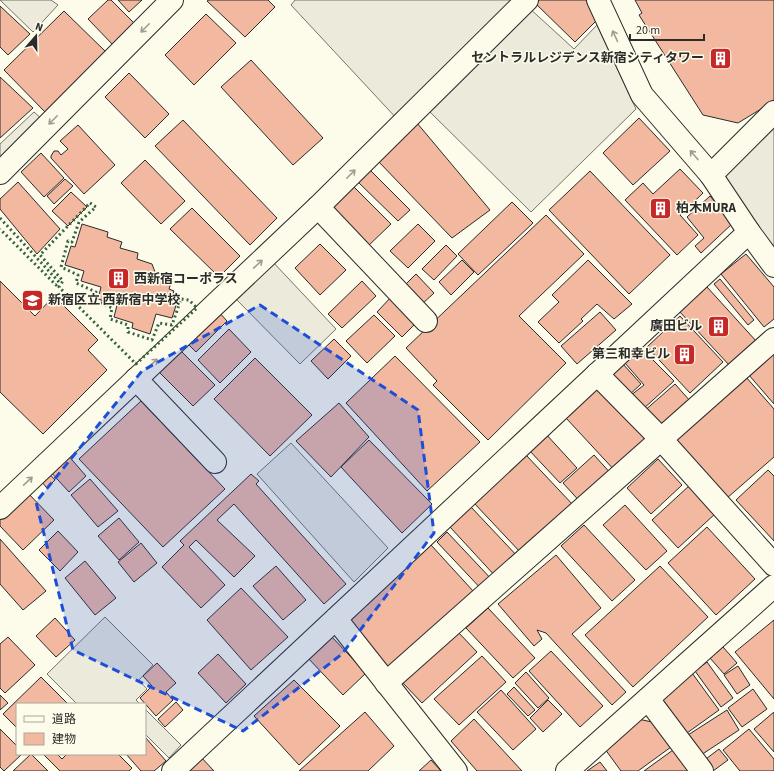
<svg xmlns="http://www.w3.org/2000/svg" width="774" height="771" viewBox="0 0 774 771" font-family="'Source Sans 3','Noto Sans JP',sans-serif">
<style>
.parking{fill:#eceadb;stroke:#74746e}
.building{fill:#f2b8a0;stroke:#2b2b2b}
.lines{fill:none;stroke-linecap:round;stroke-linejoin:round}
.minor-casing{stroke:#2b2b2b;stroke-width:24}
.minor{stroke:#fdfbea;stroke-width:22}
.hedge{stroke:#34623c;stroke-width:3;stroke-dasharray:2 3;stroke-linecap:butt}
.oneway{stroke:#9e9d94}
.marked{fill:#1d4ed8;fill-opacity:0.2;stroke:#1d4ed8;stroke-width:3;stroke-dasharray:8 5;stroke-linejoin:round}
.labels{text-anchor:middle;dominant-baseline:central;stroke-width:3;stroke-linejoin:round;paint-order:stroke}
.poi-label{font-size:13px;font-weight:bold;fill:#2b2b2b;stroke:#fdfbea;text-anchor:end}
</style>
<rect width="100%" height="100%" fill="#fdfbea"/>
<g class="parking">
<path d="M0 0H51L58 5 33 32Z"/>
<path d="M295 0H514L399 121 291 5Z"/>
<path d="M527 6 574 49 597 25 636 109 531 212 426 108Z"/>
<path d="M34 112 43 120 0 162V144Z"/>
<path d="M774 126V254L721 176Z"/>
<path d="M271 260 336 329 300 364 234 297Z"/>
<path d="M291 443 388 548 354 582 257 474Z"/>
<path d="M105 617 153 665 139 680 147 689 136 700 140 704H77L47 674Z"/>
<path d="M145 709 181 745 169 758 145 734Z"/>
</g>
<g class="building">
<path d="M108 0H111L136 25 115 47 88 19Z"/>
<path d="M118 0H142L129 12Z"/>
<path d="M209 0H268L275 7 245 37 207 1Z"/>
<path d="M537 0H587L598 19 575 42 535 3Z"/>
<path d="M635 0H774V101L738 123 703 115 639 15 642 13Z"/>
<path d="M0 6 30 34 8 55 0 47Z"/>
<path d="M64 11 106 52 46 113 4 70Z"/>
<path d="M206 14 236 43 194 85 165 55Z"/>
<path d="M251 60 323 138 293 165 221 87Z"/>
<path d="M129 73 169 114 145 138 105 97Z"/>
<path d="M0 77 33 108 0 138Z"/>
<path d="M639 118 670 151 633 185 603 153Z"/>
<path d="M183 120 277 218 250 245 155 146Z"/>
<path d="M417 123 490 210 452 238 378 161Z"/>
<path d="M78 125 115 165 84 194 51 158V156L54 151H58L61 155 68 149 60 141Z"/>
<path d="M41 153 64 178 44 197 21 172Z"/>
<path d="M145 160 185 201 161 224 121 183Z"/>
<path d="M369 169 410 210 398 221 357 181Z"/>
<path d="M680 169 703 193 680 215 698 235 677 255 625 200 643 183 653 194Z"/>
<path d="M590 171 670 255 629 294 549 210Z"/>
<path d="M65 179 73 186 54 204 47 196Z"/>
<path d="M18 182 60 229 37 254 0 209V199Z"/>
<path d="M351 184 391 224 367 247 327 207Z"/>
<path d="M71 192 87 207 68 226 52 211Z"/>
<path d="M710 196 733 223 701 253 695 246 704 238 687 217Z"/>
<path d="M512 202 533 223 478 275 458 254Z"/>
<path d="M192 208 240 256 219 277 170 229Z"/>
<path d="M546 215 584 254 519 316 566 363 488 440 433 385 437 381 406 348Z"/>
<path d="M82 224 108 232 107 237 122 242 120 248 138 253 137 259 152 264 155 272 153 275 148 276 171 283 169 289 174 291 173 294 179 296 172 318 156 314 150 334 132 328 133 323 114 317 117 305 98 299 101 287 81 281 84 271 65 265 71 246 75 247Z"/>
<path d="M418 224 435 241 408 268 390 251Z"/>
<path d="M320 244 346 270 320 295 295 268Z"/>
<path d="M446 245 457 256 434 280 422 269Z"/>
<path d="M746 254 774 287V319L764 327 721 274Z"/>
<path d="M462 260 474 272 451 295 439 282Z"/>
<path d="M588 260 632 304 614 319 597 304 581 319 583 321 559 343 538 322 559 302 552 295Z"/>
<path d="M416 274 434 293 421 305 403 287Z"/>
<path d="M720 279 754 320 748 325 714 284Z"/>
<path d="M0 281 35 316 54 296 98 340 88 350 107 370 43 434 0 392Z"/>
<path d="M362 281 376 296 342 328 328 314Z"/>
<path d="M707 287 757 342 730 366 679 311Z"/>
<path d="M392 296 418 321 402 337 377 312Z"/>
<path d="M218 311 227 321 196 352 186 342Z"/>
<path d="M600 312 616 330 577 364 561 346Z"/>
<path d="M374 315 395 336 367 363 346 341Z"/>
<path d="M680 316 723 362 690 393 647 347Z"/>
<path d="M229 329 251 352 220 383 198 360Z"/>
<path d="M334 339 351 356 328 379 311 361Z"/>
<path d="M177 347 215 385 193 406 156 369Z"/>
<path d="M642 349 674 381 643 409 630 396 644 385 625 363Z"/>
<path d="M774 352V404L748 374Z"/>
<path d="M395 356 480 442 427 491 346 403Z"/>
<path d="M255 358 312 415 270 456 214 399Z"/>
<path d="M623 364 641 384 628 396 609 377Z"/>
<path d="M746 377 774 409V457L727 498 675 439Z"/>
<path d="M675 384 691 402 659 430 643 412Z"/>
<path d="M598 388 649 443 617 473 566 418Z"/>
<path d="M141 401 225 489 163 547 79 459Z"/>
<path d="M339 403 369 437 331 477 296 441Z"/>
<path d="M545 433 577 468 560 483 528 449Z"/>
<path d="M369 440 432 504 402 533 341 467Z"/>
<path d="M66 453 86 476 69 492 48 469Z"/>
<path d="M526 455 574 506 522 554 474 503Z"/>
<path d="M594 455 614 477 583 505 563 483Z"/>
<path d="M658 459 682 485 651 514 627 488Z"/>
<path d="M768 470 774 476V541L736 500Z"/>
<path d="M47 471 55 480 47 488 39 479Z"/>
<path d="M251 474 259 481 256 484 346 584 324 604 234 504 217 520 255 556 234 577 196 540 189 547 225 585 201 608 162 567 184 545 180 541Z"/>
<path d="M90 479 118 511 98 527 71 495Z"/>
<path d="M690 485 716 513 678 548 652 520Z"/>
<path d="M26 491 54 520 23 550 0 526V516Z"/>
<path d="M625 505 667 551 646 570 603 525Z"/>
<path d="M471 507 519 558 497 578 450 527Z"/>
<path d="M119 518 139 542 119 560 98 536Z"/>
<path d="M584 525 635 580 612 601 561 546Z"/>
<path d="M707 527 755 579 716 615 668 563Z"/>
<path d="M58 531 78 552 60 571 39 550Z"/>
<path d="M447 532 495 583 485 593 437 542Z"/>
<path d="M0 539 46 591 23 610 0 584Z"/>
<path d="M141 543 157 563 134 582 118 562Z"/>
<path d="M431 545 474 592 390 670 346 623Z"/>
<path d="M556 555 601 608 572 634 626 692 612 705 546 633 537 630 542 639 534 646 498 604Z"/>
<path d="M85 561 116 598 95 615 65 578Z"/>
<path d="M276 566 306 600 283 620 253 586Z"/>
<path d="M660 566 708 617 633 687 585 635Z"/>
<path d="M241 588 288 637 251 670 207 620Z"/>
<path d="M488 608 535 658 513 678 466 628Z"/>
<path d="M55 618 75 640 56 657 36 636Z"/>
<path d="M774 620V699L735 652Z"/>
<path d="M458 632 477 652 422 703 403 683Z"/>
<path d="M331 636 366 673 343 695 307 657Z"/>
<path d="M8 637 35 665 5 693 0 688V644Z"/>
<path d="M723 647 737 663 724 674 710 658Z"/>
<path d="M551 651 603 706 580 727 529 671Z"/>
<path d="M218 654 246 684 226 703 198 673Z"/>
<path d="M482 656 506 682 459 725 434 699Z"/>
<path d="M707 662 733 698 721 707 695 671Z"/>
<path d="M157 663 176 683 166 692 173 700 156 716 140 698 152 686 143 676Z"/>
<path d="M738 666 750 685 737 694 724 675Z"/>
<path d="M526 672 549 698 538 708 515 683Z"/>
<path d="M692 673 719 710 687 733 660 696Z"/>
<path d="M41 677 68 704H17V728L3 714Z"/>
<path d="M294 680 340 726 299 765 254 716Z"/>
<path d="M514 687 535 710 528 716 507 694Z"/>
<path d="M753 689 767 709 742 727 728 708Z"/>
<path d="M501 690 536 729 513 750 477 712Z"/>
<path d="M0 695 8 703 0 710Z"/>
<path d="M548 700 562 714 543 732 530 718Z"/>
<path d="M176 702 183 710 165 727 158 719Z"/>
<path d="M727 710 739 730 701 755 688 735Z"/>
<path d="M365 712 394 746 368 771H299Z"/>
<path d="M774 712V752L754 729Z"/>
<path d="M474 719 522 771H477L451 741Z"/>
<path d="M638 719 652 722 671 747 638 771H621L602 745Z"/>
<path d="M0 729 17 746V754H22L4 771 0 767Z"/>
<path d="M749 729 774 759V771H740L723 750Z"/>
<path d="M145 737 166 761 154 771H141L126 754H145Z"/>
<path d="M719 749 728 760 713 771H709L702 762Z"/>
<path d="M673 750 688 771H644Z"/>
<path d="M31 754 48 771H13Z"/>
<path d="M43 754H57L62 759 67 754H118L132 768 129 771H60Z"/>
<path d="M200 756 214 771H186Z"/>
<path d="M431 760 441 771H419Z"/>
<path d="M600 762 607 771H587Z"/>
</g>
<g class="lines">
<defs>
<g id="minor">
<path d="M598 0 642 95 711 175 749 232 774 266"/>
<path d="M0 173 172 0"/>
<path d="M711 175 774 112"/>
<path d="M318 207 426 321"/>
<path d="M597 374 661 439 774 565"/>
<path d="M136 379 215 462"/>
<path d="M0 508 318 207 527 0"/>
<path d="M336 619 456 771"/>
<path d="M386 683 774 339"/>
<path d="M648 699 702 771"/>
<path d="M173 771 749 232"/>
<path d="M567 771 774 586"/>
</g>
</defs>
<use href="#minor" class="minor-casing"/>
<use href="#minor" class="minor"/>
<g class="hedge">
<path d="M90 203 96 207 79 222 72 242 68 241 61 267 78 275 76 283 96 292 95 300 112 308 110 319 128 325V332L152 340 159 323 172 325 181 299 189 300 197 308 136 364 59 287 63 281 40 255Z"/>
<path d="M0 218 59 282 56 285 0 229"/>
</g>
</g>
<defs><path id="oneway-shaft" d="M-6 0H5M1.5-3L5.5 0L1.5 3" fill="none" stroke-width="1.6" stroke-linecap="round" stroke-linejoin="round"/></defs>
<g class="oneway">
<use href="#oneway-shaft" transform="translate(145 28) rotate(135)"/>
<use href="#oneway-shaft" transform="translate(615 36) rotate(-115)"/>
<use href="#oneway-shaft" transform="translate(53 120) rotate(135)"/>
<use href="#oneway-shaft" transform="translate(694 155) rotate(-131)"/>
<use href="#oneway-shaft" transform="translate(351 174) rotate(-45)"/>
<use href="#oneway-shaft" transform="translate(258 264) rotate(-43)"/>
<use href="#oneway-shaft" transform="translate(153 363) rotate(-43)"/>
<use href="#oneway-shaft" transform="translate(28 481) rotate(-43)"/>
</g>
<path class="marked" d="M260 305 418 410 434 533 342 654 243 731 73 650 36 502 142 371Z"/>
<defs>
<symbol id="building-square" viewBox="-11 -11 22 22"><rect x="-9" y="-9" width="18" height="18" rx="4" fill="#c62828" stroke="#fdfbea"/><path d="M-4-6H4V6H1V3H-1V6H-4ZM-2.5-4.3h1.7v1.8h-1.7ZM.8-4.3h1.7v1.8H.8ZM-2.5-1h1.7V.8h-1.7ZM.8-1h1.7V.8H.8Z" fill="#fff"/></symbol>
<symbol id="school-square" viewBox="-11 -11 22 22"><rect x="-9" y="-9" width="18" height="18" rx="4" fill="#c62828" stroke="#fdfbea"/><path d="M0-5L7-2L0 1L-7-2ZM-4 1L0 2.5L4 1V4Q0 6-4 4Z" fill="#fff"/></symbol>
</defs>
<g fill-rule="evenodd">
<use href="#building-square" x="708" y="46" width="25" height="25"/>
<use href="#building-square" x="648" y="196" width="25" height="25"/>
<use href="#building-square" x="106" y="266" width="25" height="25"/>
<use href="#school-square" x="20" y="288" width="25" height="25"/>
<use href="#building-square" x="706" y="314" width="25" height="25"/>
<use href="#building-square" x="672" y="342" width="25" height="25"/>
</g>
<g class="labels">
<g class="poi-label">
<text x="704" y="58">セントラルレジデンス新宿シティタワー</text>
<text x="676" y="208" text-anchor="start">柏木MURA</text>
<text x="134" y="279" text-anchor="start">西新宿コーポラス</text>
<text x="48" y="300" text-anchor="start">新宿区立 西新宿中学校</text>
<text x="702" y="326">廣田ビル</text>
<text x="670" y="354">第三和幸ビル</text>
</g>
</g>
<rect x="16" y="703" width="130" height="52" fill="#fdfbea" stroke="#a9a89e"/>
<rect x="24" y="716" width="20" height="6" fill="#fdfbea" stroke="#a9a89e"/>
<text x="52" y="723" font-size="12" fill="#2b2b2b">道路</text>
<rect x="24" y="733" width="20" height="12" fill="#f2b8a0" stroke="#a9a89e"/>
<text x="52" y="743" font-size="12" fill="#2b2b2b">建物</text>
<g transform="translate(36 36) rotate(20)" stroke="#fdfbea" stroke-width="3" paint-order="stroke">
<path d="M0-3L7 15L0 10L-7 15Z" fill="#2b2b2b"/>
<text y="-6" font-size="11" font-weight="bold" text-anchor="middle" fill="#2b2b2b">N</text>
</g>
<path d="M630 34v6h74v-6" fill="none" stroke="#2b2b2b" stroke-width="2"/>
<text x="636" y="34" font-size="12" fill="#2b2b2b" stroke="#fdfbea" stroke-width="3" paint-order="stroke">20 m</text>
</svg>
